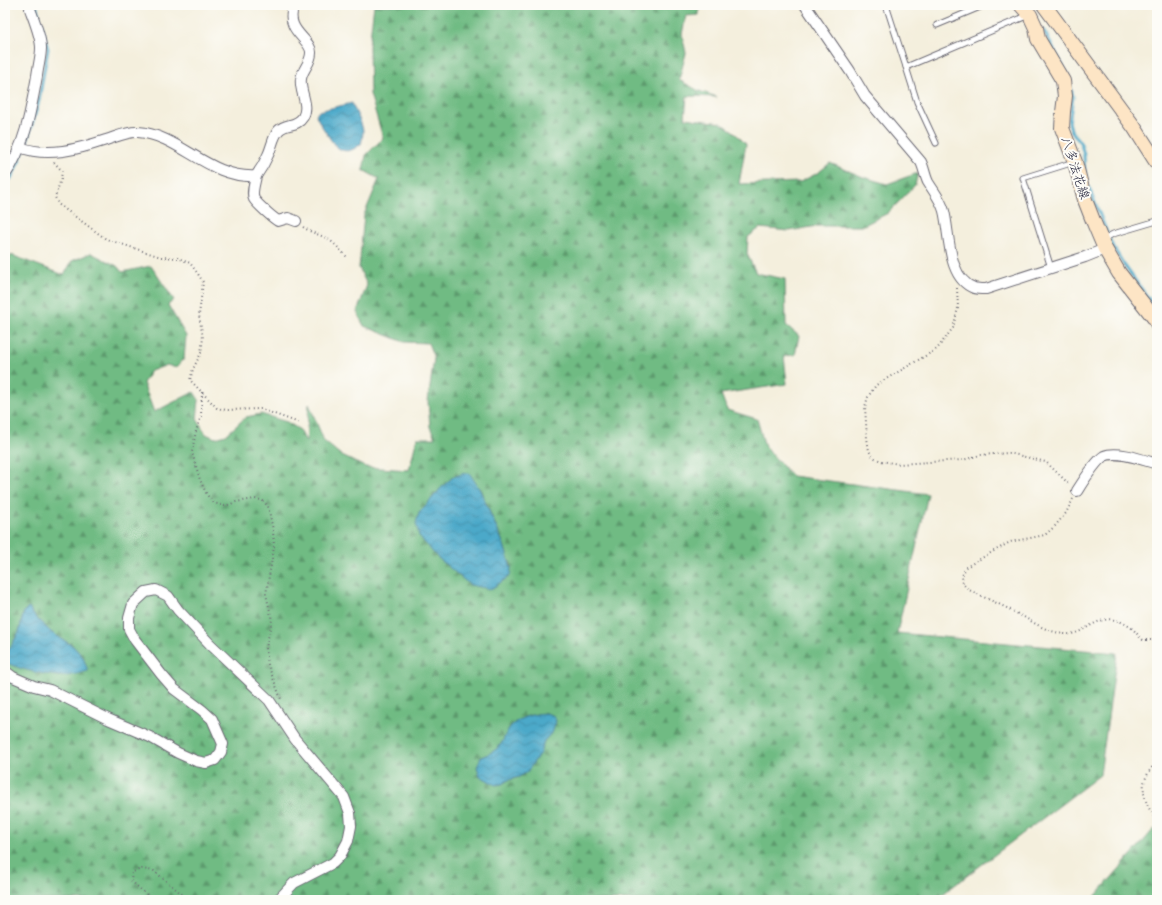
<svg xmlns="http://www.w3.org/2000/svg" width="1162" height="905" viewBox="0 0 1162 905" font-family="'Balsamiq Sans','Klee One',sans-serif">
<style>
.forest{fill:url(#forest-firs);stroke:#486e5f;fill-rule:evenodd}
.water{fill:url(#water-waves);stroke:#366682}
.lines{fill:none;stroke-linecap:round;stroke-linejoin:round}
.stream{stroke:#4ba9c9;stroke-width:3}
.service-casing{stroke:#6c6a74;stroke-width:7}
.minor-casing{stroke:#6c6a74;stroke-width:12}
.secondary-casing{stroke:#6c6a74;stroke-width:16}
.path{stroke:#6c6a74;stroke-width:2;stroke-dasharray:1 3;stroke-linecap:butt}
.service{stroke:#fff;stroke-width:5}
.minor{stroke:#fff;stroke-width:10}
.secondary{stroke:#fde5c5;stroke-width:14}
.labels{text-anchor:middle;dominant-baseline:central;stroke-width:4;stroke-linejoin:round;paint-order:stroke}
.street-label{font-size:13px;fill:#22223b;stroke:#fdfcf7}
</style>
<defs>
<pattern id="forest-firs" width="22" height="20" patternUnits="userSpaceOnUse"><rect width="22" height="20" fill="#6fbb83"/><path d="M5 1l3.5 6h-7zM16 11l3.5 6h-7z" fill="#5b986c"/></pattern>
<pattern id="water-waves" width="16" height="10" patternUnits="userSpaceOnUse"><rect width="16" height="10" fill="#4ba9c9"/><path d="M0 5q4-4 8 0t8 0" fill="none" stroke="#3e89a4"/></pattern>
</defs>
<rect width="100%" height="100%" fill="#fdfcf7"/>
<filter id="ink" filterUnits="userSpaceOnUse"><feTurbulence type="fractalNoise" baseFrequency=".025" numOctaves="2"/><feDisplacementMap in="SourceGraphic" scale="8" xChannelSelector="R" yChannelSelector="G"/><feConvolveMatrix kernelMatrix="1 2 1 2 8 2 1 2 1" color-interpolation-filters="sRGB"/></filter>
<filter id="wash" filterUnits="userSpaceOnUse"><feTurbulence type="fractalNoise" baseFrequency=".012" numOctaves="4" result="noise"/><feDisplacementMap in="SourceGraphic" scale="16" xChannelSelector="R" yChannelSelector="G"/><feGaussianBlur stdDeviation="0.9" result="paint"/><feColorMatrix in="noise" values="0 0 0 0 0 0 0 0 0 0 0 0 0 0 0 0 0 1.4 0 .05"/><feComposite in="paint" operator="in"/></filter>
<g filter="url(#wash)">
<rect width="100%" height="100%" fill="#f4efdd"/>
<g class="forest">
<path d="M374 5H699V15L686 16 682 34 686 53 679 80 699 91 717 97 687 96 685 118 721 123 733 131 746 144 739 184 800 182 818 173 830 163 863 177 887 184 918 173 915 185 888 213 862 226H817L789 231 760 228 748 237 747 254 756 273 785 279 786 325 799 336 795 355 784 356 787 384 721 394 727 410 757 419 765 447 792 476 928 494 897 633 1117 653 1100 775 935 900H5V656L8 647 5 643V294L10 284C4 269 4 269 11 255L64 275 72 261 91 253 117 266 122 272 151 266 174 300 168 305 186 336 184 359 176 368 167 365 151 371 143 383 154 412 194 392 199 400 197 419 206 434 215 438 226 435 246 417 261 414 287 422 300 430 306 442 309 404 324 441 342 456 365 467 409 470 417 438H435L430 427 428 401 434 358 428 343 404 342 364 326 357 312 367 285 359 268 364 215 379 179 363 170 366 155 383 138 370 94 369 46ZM453 477 480 489 504 545 511 568 491 589 470 584 459 576 419 513 442 487ZM29 608 36 618 52 633 73 646 83 657 44 674 32 671 6 655 19 632 24 611ZM546 713 553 731 544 741 540 753 519 777 508 780 502 784 481 757C489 754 496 751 501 744 504 740 505 734 508 730 516 717 533 714 546 713Z"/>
<path d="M1154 829 1157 831V900H1092Z"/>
</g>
<g class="water">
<path d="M352 103C355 112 362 122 363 131 363 135 362 140 361 144 345 157 337 150 327 134 323 128 319 122 316 115L319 111Z"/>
<path d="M465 473 470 474 480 490 504 545 511 568 510 576 491 589 470 585 437 557 419 536 416 523 419 513 442 487 453 477Z"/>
<path d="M29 608 36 618 52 633 73 646 83 657 88 671C81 673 73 675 66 676 53 677 16 669 6 662V655L19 632 24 611Z"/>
<path d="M546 713 554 716 556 721 553 731 544 741 540 753 527 772 519 777 508 780 502 784 496 785 480 776 477 767 481 757C489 754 496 751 501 744 504 740 505 734 508 730 516 717 533 714 546 713Z"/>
</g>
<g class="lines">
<g class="stream">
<path d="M1044 31 1069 78 1073 97 1069 122 1071 130 1081 144 1084 155 1085 175"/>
<path d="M27 141 38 105 48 49 36 5"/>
<path d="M5 185 12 177 23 152"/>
<path d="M1089 188 1112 245 1124 265 1157 310"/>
</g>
</g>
</g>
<g filter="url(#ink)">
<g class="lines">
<defs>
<g id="service">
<path d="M886 5 906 67 1029 15"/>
<path d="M937 25 985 5"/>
<path d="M906 67 917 102 936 143"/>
<path d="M1102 240 1113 234 1157 221"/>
<path d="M1051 268 1023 178 1074 162"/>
</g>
<g id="minor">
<path d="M805 5 850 71 865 96 921 162C924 168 925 176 928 182 934 192 941 200 944 211 950 234 947 278 974 288 977 289 982 289 986 289L1085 257 1105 249"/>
<path d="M20 147C47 158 79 149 106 140 116 137 128 131 138 132 180 135 209 179 256 176 261 169 265 162 268 155 272 147 273 136 279 130 286 123 297 127 303 117 310 105 299 91 301 79 302 70 311 63 311 53 312 39 283 31 294 5"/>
<path d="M5 175C25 147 31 109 37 76 38 67 41 57 41 48 41 37 34 20 30 9L31 5"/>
<path d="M256 176C255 182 251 193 254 199 257 204 273 218 278 221L288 218 296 221"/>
<path d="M1077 491C1082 483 1096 461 1104 456 1117 450 1144 460 1157 464"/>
<path d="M5 671 13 677 34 686 50 690 108 719 150 737 178 753 196 761 206 763 215 760 221 752 223 744 212 719 202 710 174 689 161 674 135 640 129 629V618L133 604 146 592 156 590 168 596 178 610 210 644 269 700 295 739 344 797 350 813 351 826 348 841 340 856 333 863 294 883 278 900"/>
</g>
<g id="secondary">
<path d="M1021 5 1030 15 1036 28 1038 39 1063 81 1065 96 1063 112 1062 128 1075 162 1085 200 1094 223 1105 249 1119 273 1155 319 1157 323"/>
<path d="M1044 5 1134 127 1157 163"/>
</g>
</defs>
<use href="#service" class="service-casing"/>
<use href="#minor" class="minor-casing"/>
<use href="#secondary" class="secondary-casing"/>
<g class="path">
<path d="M54 162 62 171 61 179 55 197 58 204 106 239 161 257 178 258 190 263 198 274 203 282 199 315 203 338 201 353 193 369 190 380 217 408 226 410 261 409 299 423"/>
<path d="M303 227C310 232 317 234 324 237 333 241 340 250 347 257"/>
<path d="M957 288 958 308 953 328 937 349 876 385 868 397 865 407 867 438 869 451 873 457 881 461 899 464 963 460 980 455 1009 453 1046 462 1069 484"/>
<path d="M202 392 201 416 196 431 192 452 200 480 207 495 214 503 225 506 236 502 255 499 262 500 268 506 273 530 274 547 266 594 272 620 266 648 268 665 281 699"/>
<path d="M1073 499 1066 513 1055 526 1045 535 1010 542 966 567 962 576 963 584 969 590C985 598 1002 605 1018 614 1034 622 1041 629 1059 633 1087 641 1097 604 1130 627 1135 630 1138 636 1143 640H1157"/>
<path d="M1157 761C1152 767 1146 775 1144 783 1142 796 1149 811 1157 820"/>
<path d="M153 900 131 881 132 872 142 869 154 871 189 900"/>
</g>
<use href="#service" class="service"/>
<use href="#minor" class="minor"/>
<use href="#secondary" class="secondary"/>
</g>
</g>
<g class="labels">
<g class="street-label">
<text transform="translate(1075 168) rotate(72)">八多法花線</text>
</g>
</g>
<rect width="1162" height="905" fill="none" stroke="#fdfcf7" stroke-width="20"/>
</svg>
